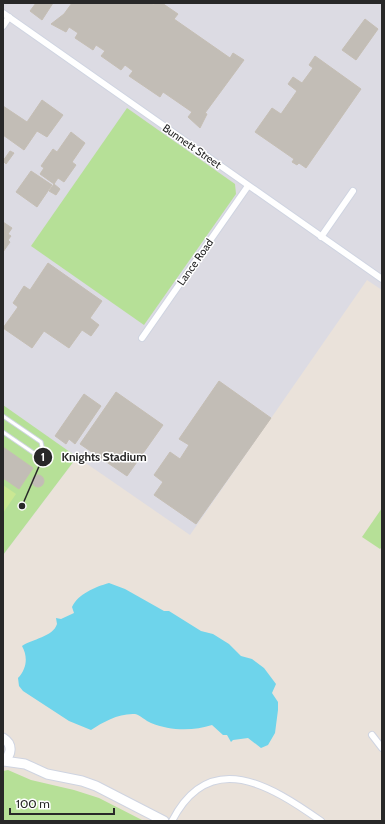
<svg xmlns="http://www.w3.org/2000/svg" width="385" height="824" viewBox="0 0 385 824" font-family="Cabin,sans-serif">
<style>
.industrial{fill:#dcdbe3}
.green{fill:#b6e097}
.pitch{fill:#cae793}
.water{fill:#6ed4eb}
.building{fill:#c2bdb6;stroke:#c5beb4}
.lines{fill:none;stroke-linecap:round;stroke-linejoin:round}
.lane-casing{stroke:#cfd4e1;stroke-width:5}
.street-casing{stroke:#cfd4e1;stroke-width:8}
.secondary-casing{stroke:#cfd4e1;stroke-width:11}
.lane{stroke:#fff;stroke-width:3}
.street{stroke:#fff;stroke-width:6}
.secondary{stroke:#fff;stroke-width:9}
.labels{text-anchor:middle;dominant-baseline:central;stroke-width:3;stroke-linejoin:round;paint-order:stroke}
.street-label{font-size:11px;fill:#282828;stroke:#fff}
.leader{fill:none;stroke:#282828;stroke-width:1.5}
.callout-dot{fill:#282828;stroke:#fff;stroke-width:1.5}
.mark-label{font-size:12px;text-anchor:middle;font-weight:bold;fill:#fff}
.callout-label{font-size:12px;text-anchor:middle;font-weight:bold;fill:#282828;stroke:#fff;stroke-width:3;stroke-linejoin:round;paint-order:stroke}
</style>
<rect width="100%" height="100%" fill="#eae2da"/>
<path class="industrial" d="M3 3H382V290L367 280 190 535 77 457 3 555Z"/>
<g class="green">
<path d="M127 108 235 184 236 194 144 325 31 246Z"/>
<path d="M3 405 77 457 3 555Z"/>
<path d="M382 508V547L380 549 362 537Z"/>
<path d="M8 770 31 780 74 790 99 798 144 821H3V771Z"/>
</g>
<path class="pitch" d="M3 485 16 494 3 513Z"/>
<path class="water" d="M109 583 125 589 164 611H169L201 631 213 634 229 644 241 656 252 659 264 668 276 684 272 693 278 702V710L275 733 268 745 261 748 248 738 233 740 231 742 227 735H223L212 725C194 731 170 731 151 723 146 721 140 715 135 714 119 713 103 722 91 730L69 721 23 691 19 686 18 678C27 668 28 657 22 646 32 639 53 637 57 624L56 618 61 619 74 613 72 607C78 594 95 587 109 583Z"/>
<g class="building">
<path d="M36 3H53L42 20 30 11Z"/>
<path d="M72 3H151L154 5 156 3H162L178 14 174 19 230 58 233 53 244 60 205 113 207 114 200 128 188 117 192 112 163 92 160 97 129 76 133 71 125 65 121 70 101 56 105 51 96 45 93 50 75 38 78 33 69 27 66 32 51 24 64 14Z"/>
<path d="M365 19 378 29 356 60 342 50Z"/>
<path d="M315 56 361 89 306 168 299 163 297 165 292 162 294 159 255 132 272 108 281 114 297 91 288 84 293 77 302 83 313 68 309 65Z"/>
<path d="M42 100 63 115 47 137 37 131 24 150 3 135V106L27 122Z"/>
<path d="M71 132 85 143 72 162 76 165 64 182 58 178 54 184 40 174 44 168 41 166 53 149 57 152Z"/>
<path d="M10 151 14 153 6 164 3 161Z"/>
<path d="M31 171 52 185 37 207 16 192Z"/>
<path d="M54 184 60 189 56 195 49 191Z"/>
<path d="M3 222 12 228 8 234 3 231Z"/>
<path d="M3 231 11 236 8 240 10 242 3 252Z"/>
<path d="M48 263 102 301 90 318 99 325 91 336 82 330 69 348 44 331 32 348 3 328 18 307 13 303 24 286 30 290Z"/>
<path d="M219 381 271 418 196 524 154 495 163 482 154 475 170 452 180 459 189 445 179 439Z"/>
<path d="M116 392 163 425 127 476 80 444Z"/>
<path d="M84 394 101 406 75 444 69 439 66 444 55 436Z"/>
<path d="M3 447 33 468 19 489 3 478Z"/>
<circle cx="38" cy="481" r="6"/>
</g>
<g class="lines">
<defs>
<path id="lane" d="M3 416 41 442C43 448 43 453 38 456L3 432"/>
<g id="street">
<path d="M3 13 382 279"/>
<path d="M3 26 9 17"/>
<path d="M321 237 353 191"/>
<path d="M142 338 248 186"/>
<path d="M372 735 382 748"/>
<path d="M172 821C210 747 271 786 321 821"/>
</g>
<g id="secondary">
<path d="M3 738C13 744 12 755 3 761"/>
<path d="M4 761 25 764 47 774 82 781 96 786 164 821"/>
</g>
</defs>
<use href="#lane" class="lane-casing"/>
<use href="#street" class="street-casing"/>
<use href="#secondary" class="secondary-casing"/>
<use href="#lane" class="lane"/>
<use href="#street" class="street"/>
<use href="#secondary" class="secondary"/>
</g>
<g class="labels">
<g class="street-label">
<text transform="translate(192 146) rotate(35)">Bunnett Street</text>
<text transform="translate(195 262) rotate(-55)">Lance Road</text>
</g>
</g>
<path class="leader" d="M22 506L43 457"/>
<g class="callout-dot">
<circle cx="22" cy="506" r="4"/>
<circle cx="43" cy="457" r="10"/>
</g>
<g class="mark-label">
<text x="43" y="461">1</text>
</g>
<g class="callout-label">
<text x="104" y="461">Knights Stadium</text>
</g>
<rect width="385" height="824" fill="none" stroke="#282828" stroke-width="8"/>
<path d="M10 808v6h104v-6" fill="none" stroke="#282828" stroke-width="2"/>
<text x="16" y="808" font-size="12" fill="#282828" stroke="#ffffff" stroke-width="3" paint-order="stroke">100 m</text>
</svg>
